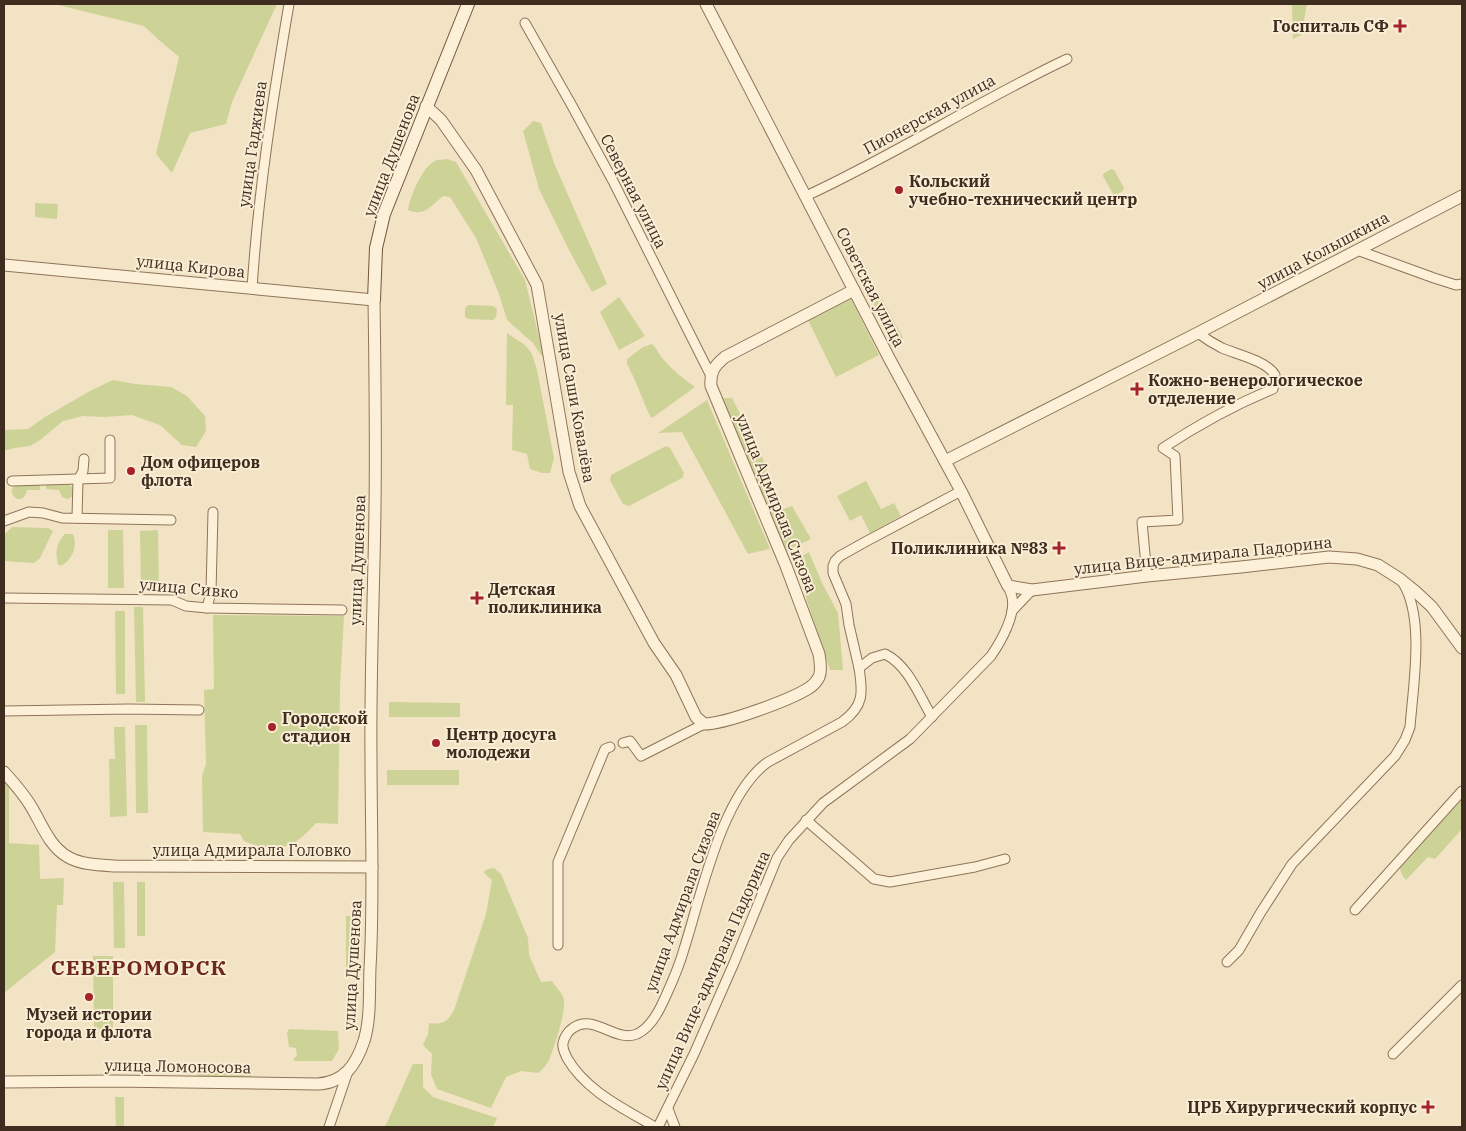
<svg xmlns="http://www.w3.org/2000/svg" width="1466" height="1131" viewBox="0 0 1466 1131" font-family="'IBM Plex Serif',serif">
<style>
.green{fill:#cdd297}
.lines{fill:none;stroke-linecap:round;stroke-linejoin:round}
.minor-casing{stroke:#8f7459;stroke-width:11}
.tertiary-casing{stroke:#8f7459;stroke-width:13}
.secondary-casing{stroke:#71553c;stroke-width:14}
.minor{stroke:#fcf0d9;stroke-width:9}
.tertiary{stroke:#fcf0d9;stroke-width:11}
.secondary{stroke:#fcf0d9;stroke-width:12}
.poi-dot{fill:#a42328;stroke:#f9edd5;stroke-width:2}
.labels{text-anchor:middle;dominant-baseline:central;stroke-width:4;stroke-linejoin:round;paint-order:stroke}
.poi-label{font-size:16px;font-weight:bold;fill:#3e2c1e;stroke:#f9edd5;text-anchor:start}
.street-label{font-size:16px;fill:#3e2c1e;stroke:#f9edd5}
.district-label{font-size:21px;font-weight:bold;letter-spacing:1px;fill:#6f2819;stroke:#f9edd5}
</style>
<rect width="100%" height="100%" fill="#f2e3c5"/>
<g class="green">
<path d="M54 4H277L232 102 226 124 190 133 172 173 156 154 179 57 159 40 144 26Z"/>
<path d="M1292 4H1307L1301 35 1293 39Z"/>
<path d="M533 121 541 123 554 163 607 284 592 292 569 250 539 189 523 131Z"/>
<path d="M447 159 456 162 525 280 544 357 541 355 533 343 507 320 499 294 476 238 450 197 443 196C431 206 424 217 408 210 410 197 422 167 435 161 438 159 444 160 447 159Z"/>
<path d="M1111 169 1114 170 1124 188 1123 191 1115 195 1113 194 1103 176V174Z"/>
<path d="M35 203 58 204 57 219 35 217Z"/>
<path d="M879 293 903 338 894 343 870 297Z"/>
<path d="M619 297 645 336 619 350 600 312Z"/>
<path d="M850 297 879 355 836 377 807 318Z"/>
<path d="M468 305 493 306 497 309 496 317 493 320 469 319 465 317V308Z"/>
<path d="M507 333 525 345 532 354 537 370 554 458 550 473H542L530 469 527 454 512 450 513 405H506Z"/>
<path d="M652 344C657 348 659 355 664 360 673 371 684 379 695 387L652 418 648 412 634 378 627 364V359L643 347Z"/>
<path d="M113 380 135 384 171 387 187 396 205 416 206 431 196 447 182 445 160 425 132 415 104 417 83 416 63 421 40 440 30 446 14 448 4 451V426L6 430 28 429 45 417 90 391Z"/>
<path d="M723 398H732L763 459 776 498 783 509 792 506 811 539 784 552Z"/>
<path d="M707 400 770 549 748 554 682 432 658 433Z"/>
<path d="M666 446 670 448 684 473 682 478 629 506 623 504 610 480 611 475Z"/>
<path d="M866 481 881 509 894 503 901 516 870 533 861 515 850 521 837 496Z"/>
<path d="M17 484H40V490H27C26 496 23 500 17 499 10 495 10 488 17 484Z"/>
<path d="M46 484H69L74 489C74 494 73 498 67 499L62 497 59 490 46 489Z"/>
<path d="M12 527 48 528 53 531 40 558 34 563 4 561V535Z"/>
<path d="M108 530H123L124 588H108Z"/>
<path d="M158 530 159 589H141L140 531Z"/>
<path d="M65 534H73C78 546 72 561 60 566L58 564C55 552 56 543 65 534Z"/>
<path d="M809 552 822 583 838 613 843 670H830L807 601 797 559Z"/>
<path d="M134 607H143L145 702H136Z"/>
<path d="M115 611H125V694H116Z"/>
<path d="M213 615 344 616 340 687 338 824 316 823C310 829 304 836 298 840 283 852 260 848 244 841L240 834 203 832 202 776 206 764 204 690 214 689Z"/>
<path d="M389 702 460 703V717H389Z"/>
<path d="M135 725H147L148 813H136Z"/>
<path d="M114 727H125L127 816 110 817 109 759H115Z"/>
<rect x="387" y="770" width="72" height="15"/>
<path d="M4 780 9 785V843L39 845 40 879 64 878 63 905H57L55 952 4 993Z"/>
<path d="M1462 795V829L1435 859 1428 857 1406 880C1401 874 1399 870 1401 863Z"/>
<path d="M494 868 501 874 528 938 529 955 541 982 552 981C555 987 563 993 564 1000 566 1012 554 1048 549 1060 547 1065 542 1069 539 1073L521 1071 506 1077 491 1108 437 1089 431 1074 432 1054 423 1045 428 1034 429 1023C442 1025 448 1022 454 1010L486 914 492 880 484 873 485 870Z"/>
<path d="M113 882H124L125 948H114Z"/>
<rect x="137" y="882" width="8" height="54"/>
<path d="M346 916H359L358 978H346Z"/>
<path d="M113 956V1029H94L93 956Z"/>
<path d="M289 1029 338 1031 339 1049 332 1061H294V1058L297 1056 296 1048 289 1047 287 1033Z"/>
<path d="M413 1064H423V1087L433 1097 497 1118 493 1127H385Z"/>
<path d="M197 1065H252V1077L197 1076Z"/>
<path d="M115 1097H124V1127H116Z"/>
</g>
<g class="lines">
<defs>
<g id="minor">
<path d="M525 23 571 104 613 181 711 376"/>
<path d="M806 196C895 155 978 101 1067 59"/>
<path d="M1357 250 1434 278 1456 285 1462 284"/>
<path d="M252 289C258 193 273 98 289 4"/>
<path d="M12 481 110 478V440"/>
<path d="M77 518 78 480 83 471 84 459"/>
<path d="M4 521 29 512 43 513 62 518 171 520"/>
<path d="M1147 576 1142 522 1178 520 1175 456 1163 448C1198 425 1234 405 1273 389L1275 375C1267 361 1236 354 1222 348 1214 344 1206 339 1198 333"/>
<path d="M4 598 172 600 186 606 207 608 342 610"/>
<path d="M207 608 211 592 213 512"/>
<path d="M1012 611 1032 590"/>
<path d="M859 668 849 625 846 604 833 573V566L835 561 840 556 865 542 961 491"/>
<path d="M4 711 129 709 199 710"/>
<path d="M623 743 630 741 641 756 704 724"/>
<path d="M806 820 874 879 890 882 975 867 1005 859"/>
<path d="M1355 910 1462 791"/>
<path d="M558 945V862L605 749 610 747"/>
<path d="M1227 962 1239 950 1261 912 1292 864 1395 756 1405 740 1410 727C1413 686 1425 619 1403 583"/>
<path d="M1393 1054 1462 985"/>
<path d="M668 1109 675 1127"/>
<path d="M329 1127 348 1071"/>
<path d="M655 1127C623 1108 586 1091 567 1058 565 1053 562 1049 563 1043 564 1038 568 1031 573 1028 594 1013 615 1043 637 1034 650 1028 658 1013 663 1002 671 985 679 967 684 949 701 896 722 794 768 762L842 722C864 706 863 693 859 668L872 658 885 654C908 665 919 695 932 717"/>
<path d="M658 1127 694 1054 734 963 777 858 789 840 823 803 910 739 991 656C1001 641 1016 616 1012 597 1011 593 1009 589 1008 586"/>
</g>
<g id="tertiary">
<path d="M706 4 889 358 961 491 1008 586 1032 590 1147 576 1241 567 1329 557 1357 559 1378 565 1400 579 1416 592 1432 607 1462 648"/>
<path d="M426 106 441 120 476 170 537 285 569 472 580 506 654 643 676 675 696 717 704 724C725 724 790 700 809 688 812 686 817 681 819 677 822 670 820 661 819 654L786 566 711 386C710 372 714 366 725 357L854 290"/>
<path d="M4 265 374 300C375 369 376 439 375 508 374 591 370 673 371 756 371 827 374 898 370 968 369 992 371 1018 364 1041 356 1065 344 1083 317 1084L113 1081 4 1082"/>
<path d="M945 461 1192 336 1462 196"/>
<path d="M4 772C14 783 24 794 32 808 42 825 50 847 68 857 82 865 100 865 116 866L372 867"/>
</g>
<path id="secondary" d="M374 300 376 248 384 214 468 4"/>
</defs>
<use href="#minor" class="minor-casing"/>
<use href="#tertiary" class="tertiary-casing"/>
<use href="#secondary" class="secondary-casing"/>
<use href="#minor" class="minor"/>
<use href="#tertiary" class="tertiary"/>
<use href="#secondary" class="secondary"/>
</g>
<g class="poi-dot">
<path d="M1397.5 18.5h5v5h5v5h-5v5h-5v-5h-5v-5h5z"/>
<circle cx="899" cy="190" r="5"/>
<path d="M1134.5 381.5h5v5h5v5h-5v5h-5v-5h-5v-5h5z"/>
<circle cx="131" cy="471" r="5"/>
<path d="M1056.5 540.5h5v5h5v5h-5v5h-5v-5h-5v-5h5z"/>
<path d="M474.5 590.5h5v5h5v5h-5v5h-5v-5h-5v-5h5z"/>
<circle cx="272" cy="727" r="5"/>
<circle cx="436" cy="743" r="5"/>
<circle cx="89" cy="997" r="5"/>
<path d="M1425.5 1099.5h5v5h5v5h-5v5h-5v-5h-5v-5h5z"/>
</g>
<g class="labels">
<g class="poi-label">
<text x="1389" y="26" text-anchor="end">Госпиталь СФ</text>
<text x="909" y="181">Кольский<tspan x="909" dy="18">учебно-технический центр</tspan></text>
<text x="1148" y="380">Кожно-венерологическое<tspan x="1148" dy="18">отделение</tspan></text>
<text x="141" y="462">Дом офицеров<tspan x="141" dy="18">флота</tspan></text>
<text x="1048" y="548" text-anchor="end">Поликлиника №83</text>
<text x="488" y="589">Детская<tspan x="488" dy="18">поликлиника</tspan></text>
<text x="282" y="718">Городской<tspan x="282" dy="18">стадион</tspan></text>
<text x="446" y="734">Центр досуга<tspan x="446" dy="18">молодежи</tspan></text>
<text x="89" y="1014" text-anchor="middle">Музей истории<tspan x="89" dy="18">города и флота</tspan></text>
<text x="1417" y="1107" text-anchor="end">ЦРБ Хирургический корпус</text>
</g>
<g class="street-label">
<text transform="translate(929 114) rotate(-29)">Пионерская улица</text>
<text transform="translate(252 144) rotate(-82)">улица Гаджиева</text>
<text transform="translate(391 155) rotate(-69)">улица Душенова</text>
<text transform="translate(634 191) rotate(63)">Северная улица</text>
<text transform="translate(1323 250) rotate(-28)">улица Колышкина</text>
<text transform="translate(191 266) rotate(6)">улица Кирова</text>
<text transform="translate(871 287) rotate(63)">Советская улица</text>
<text transform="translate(575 398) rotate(80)">улица Саши Ковалёва</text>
<text transform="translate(777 503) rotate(68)">улица Адмирала Сизова</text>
<text transform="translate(1203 555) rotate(-6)">улица Вице-адмирала Падорина</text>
<text transform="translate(357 560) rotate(-88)">улица Душенова</text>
<text transform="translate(189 588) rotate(5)">улица Сивко</text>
<text x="252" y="850">улица Адмирала Головко</text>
<text transform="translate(682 901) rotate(-70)">улица Адмирала Сизова</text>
<text transform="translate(352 965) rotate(-87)">улица Душенова</text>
<text transform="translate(712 970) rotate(-66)">улица Вице-адмирала Падорина</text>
<text transform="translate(178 1066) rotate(1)">улица Ломоносова</text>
</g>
<g class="district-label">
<text x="139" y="967">СЕВЕРОМОРСК</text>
</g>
</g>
<rect width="1466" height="1131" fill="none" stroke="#3e2c1e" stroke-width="10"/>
</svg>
